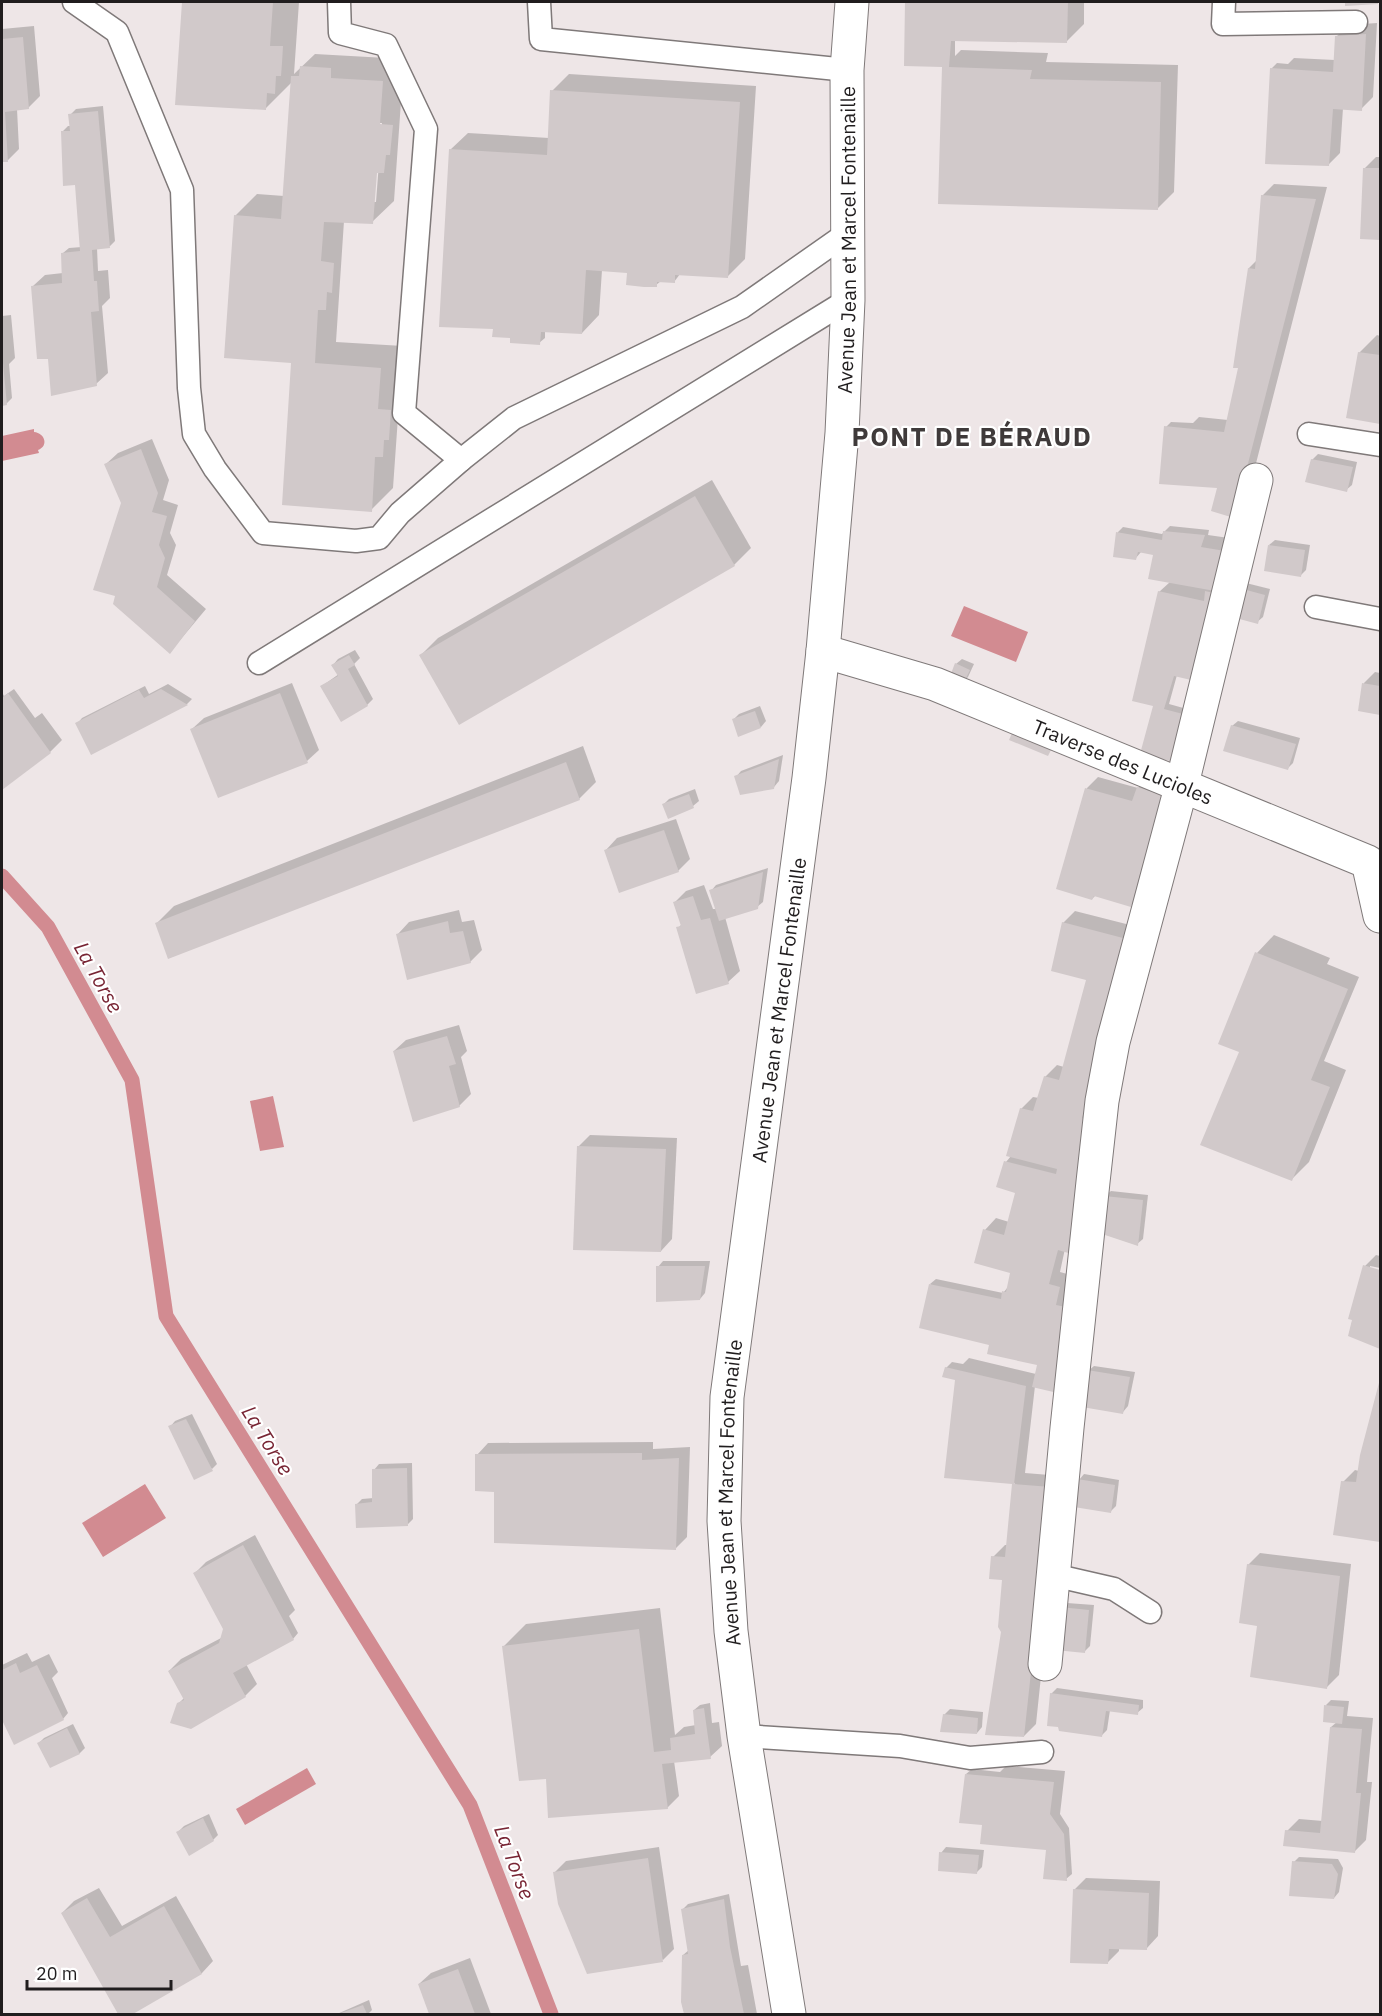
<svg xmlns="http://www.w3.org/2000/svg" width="1382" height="2016" viewBox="0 0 1382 2016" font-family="'IBM Plex Sans',sans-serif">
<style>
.water{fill:#d28b91}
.shadow{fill:#0003;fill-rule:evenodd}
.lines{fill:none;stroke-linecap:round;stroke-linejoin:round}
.stream{stroke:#d28b91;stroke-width:15}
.building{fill:#d1c9ca}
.service-casing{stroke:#7f7979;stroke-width:25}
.minor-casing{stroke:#7f7979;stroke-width:35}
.secondary-casing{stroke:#7f7979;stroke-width:35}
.service{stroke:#fff;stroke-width:22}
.minor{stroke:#fff;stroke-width:33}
.secondary{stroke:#fff;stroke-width:33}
.labels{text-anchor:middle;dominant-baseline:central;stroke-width:4.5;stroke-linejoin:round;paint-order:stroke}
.street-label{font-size:20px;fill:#201d1e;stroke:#fff}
.water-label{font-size:21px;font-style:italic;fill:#782534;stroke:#fff}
.district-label{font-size:26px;font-weight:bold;letter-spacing:1.5px;fill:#3f3a3a;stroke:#fff}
</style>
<rect width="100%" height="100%" fill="#eee6e7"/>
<g class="water">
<path d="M34 429V432C45 433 49 446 38 450L39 453 2 461V436Z"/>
<path d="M964 606 1028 632 1016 662 951 636Z"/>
<path d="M273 1096 284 1147 260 1151 250 1101Z"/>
<path d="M145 1484 166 1518 103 1557 82 1523Z"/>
<path d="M307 1768 316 1784 245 1825 236 1809Z"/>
</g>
<g class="shadow">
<path d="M183 2H299L294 74 315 54 404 59 394 201 372 222 344 221 336 342 403 346 393 488 371 510 292 362 235 216 257 194 284 196 292 82 265 109 176 103ZM379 123H382L376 202H373Z"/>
<path d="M907 2H1084V24L1067 41 955 40V56L961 50 1048 53 1046 62 1178 65 1174 192 1157 209 943 65H906Z"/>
<path d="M1377 23 1373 97 1361 109 1343 108 1340 153 1328 165 1271 69 1277 63 1288 64 1294 58 1335 60 1337 36 1348 25Z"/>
<path d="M34 26 40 96 28 108 17 109 19 149 8 160 2 161V29Z"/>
<path d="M569 74 756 86 745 259 728 276 680 274 674 282 661 281 656 285 631 271 602 270 599 315 582 333 545 331V338L539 343 511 337 494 328 450 150 468 133 549 138 552 91Z"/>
<path d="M103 106 115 241 110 246 97 248 98 271 108 270 110 298 102 306 108 373 96 384 49 357 33 286 45 275 63 273V253L69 248 82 247 77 183 62 132 68 126H71L70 115 76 109Z"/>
<path d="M1376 157H1380V238L1361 237 1365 168Z"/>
<path d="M1274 184 1327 187 1253 475 1218 488 1166 427 1171 422 1193 423 1199 417 1228 420 1239 367 1249 268 1257 260 1262 196Z"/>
<path d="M11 315 15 358 9 364 12 398 6 404 2 405V316Z"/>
<path d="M1377 335 1380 336V422L1348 417 1359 353Z"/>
<path d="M152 439 169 480 163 500 178 505 170 533 176 545 167 575 206 609 170 652 116 595 122 503 106 464 118 453Z"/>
<path d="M1318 454 1357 462 1352 485 1346 490 1312 460Z"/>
<path d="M712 480 751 548 734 565 421 655 438 638Z"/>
<path d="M1170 526 1209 530 1208 535 1236 539 1177 675 1169 704 1187 709 1175 754 1169 760 1155 705 1159 592 1170 582 1154 554 1141 552 1135 559 1115 556 1118 532 1123 527 1162 534Z"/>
<path d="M1275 540 1310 545 1306 570 1300 576 1269 545Z"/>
<path d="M1246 583 1270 589 1263 617 1257 622 1240 589Z"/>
<path d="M355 650 360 658 354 664 373 699 367 705 322 686 339 674 333 665 338 659Z"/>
<path d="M962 659 974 664 968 677 963 682 956 664Z"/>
<path d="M1375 672 1380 673V713L1359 709 1364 683Z"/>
<path d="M292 683 319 750 307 761 192 729 204 718Z"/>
<path d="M168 684 192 699 187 704 92 753 77 724 82 718 145 686 149 694Z"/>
<path d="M14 689 35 718 42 713 62 740 50 752 2 788V692L4 696Z"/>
<path d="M760 706 766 721 761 727 733 720 739 714Z"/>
<path d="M1238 721 1300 738 1293 763 1288 768 1232 726Z"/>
<path d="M583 746 596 782 579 799 157 923 174 906Z"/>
<path d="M783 755 779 781 774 787 736 777 741 771Z"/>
<path d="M1098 777 1138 788 1144 782 1166 789 1137 899 1131 905 1096 895 1092 899 1064 864 1087 788Z"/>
<path d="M695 789 699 801 693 806 669 817 664 804 669 799Z"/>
<path d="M676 819 690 859 678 871 606 850 617 838Z"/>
<path d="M768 868 763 902 757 907 725 917 740 971 728 982 678 928 682 924 674 903 686 891 704 885 713 909H717L711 891 716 885Z"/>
<path d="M459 910 462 922 474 920 482 950 470 962 398 934 409 922Z"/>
<path d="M1075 911 1134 926 1060 1272 1071 1275 1082 1297 1035 1386 1025 1473 1062 1476 1036 1724 1024 1736 1002 1632 1004 1579 993 1557 1005 1545H1007L1013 1485 1015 1483 992 1481 957 1376 946 1368 952 1362 963 1364 969 1358 1036 1374 1039 1364 991 1344 930 1284 936 1279 1003 1293 1008 1287 1012 1272 985 1230 996 1218 1009 1222 1017 1192 1006 1162 1011 1156 1021 1109 1033 1097 1039 1098 1045 1077 1057 1065 1064 1067 1088 979 1063 923Z"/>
<path d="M1274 935 1330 958 1327 964 1359 977 1324 1061 1346 1070 1309 1162 1292 1179 1241 1051 1220 1043 1257 953Z"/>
<path d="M459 1025 467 1051 461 1057 471 1094 459 1106 394 1051 406 1040Z"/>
<path d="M590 1135 677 1138 672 1239 661 1251 578 1147Z"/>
<path d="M1111 1191 1148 1195 1143 1239 1137 1244 1105 1196Z"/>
<path d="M1376 1255 1380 1256V1268L1370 1266V1269L1380 1271V1347L1349 1335 1365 1266Z"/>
<path d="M663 1261H710L705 1293 700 1299 658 1267Z"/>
<path d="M1094 1366 1135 1372 1128 1406 1123 1412 1088 1371Z"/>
<path d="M1380 1382V1540L1335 1533 1343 1482 1355 1470 1359 1471 1361 1455Z"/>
<path d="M192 1414 217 1464 212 1469 170 1427 175 1421Z"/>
<path d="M653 1442V1449L690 1447 687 1537 675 1549 496 1490 477 1455 488 1443Z"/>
<path d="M412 1463 413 1519 408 1524 356 1505 362 1499 374 1498V1470L379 1464Z"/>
<path d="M1084 1474 1119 1480 1116 1506 1111 1511 1079 1480Z"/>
<path d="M255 1535 295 1610 289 1616 298 1633 293 1639 246 1664 257 1684 245 1696 178 1704 184 1698 169 1671 181 1659 223 1637 225 1629 195 1573 206 1562Z"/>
<path d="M1260 1553 1351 1564 1339 1675 1327 1687 1248 1565Z"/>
<path d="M1067 1603 1094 1605 1090 1646 1084 1652 1061 1608Z"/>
<path d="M660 1608 675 1735 684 1727 696 1725 694 1710 700 1705 710 1703 712 1723 719 1722 722 1746 710 1757 674 1761 679 1796 667 1808 547 1778 504 1646 526 1624Z"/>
<path d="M27 1653 32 1662 49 1654 58 1672 52 1678 68 1713 63 1719 14 1743 2 1717V1665Z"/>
<path d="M1057 1688 1143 1700V1708L1137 1713 1110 1710 1107 1730 1102 1735 1051 1694Z"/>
<path d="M1331 1700 1349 1701 1347 1716 1373 1718 1367 1782H1372L1366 1840 1355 1851 1287 1831 1299 1819 1323 1821 1331 1727 1337 1722 1326 1705Z"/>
<path d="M950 1709 983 1712 982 1727 977 1733 944 1715Z"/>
<path d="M73 1724 85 1748 80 1753 50 1766 39 1743 44 1738Z"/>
<path d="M1006 1766 1065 1771 1060 1814 1069 1828 1072 1874 1066 1879 1047 1848 983 1826 966 1774 972 1769 1000 1772Z"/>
<path d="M209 1814 218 1835 213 1840 178 1832 184 1826Z"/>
<path d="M659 1847 674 1949 663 1960 554 1873 566 1861Z"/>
<path d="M946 1847 984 1850 982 1867 977 1872 941 1853Z"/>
<path d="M1299 1857 1338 1859 1343 1868 1339 1892 1334 1898 1294 1862Z"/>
<path d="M1086 1878 1160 1881 1158 1936 1147 1948 1119 1947V1951L1107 1963 1074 1890Z"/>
<path d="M99 1888 122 1926 176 1896 213 1961 202 1973 130 2014H120L62 1913 74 1901Z"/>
<path d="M729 1894 741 1966 748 1965 757 2014H685L682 2002 683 1955 689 1950 682 1910 688 1904Z"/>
<path d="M470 1958 491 2014H431L419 1984 431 1973Z"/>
<path d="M369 2000 372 2010 368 2014H337Z"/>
</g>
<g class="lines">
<path class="stream" d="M2 876 48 927 132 1080 166 1316 470 1805 551 2014"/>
</g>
<g class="building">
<path d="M182 2H273L270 46H283L282 63 281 76H276L275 94 267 93 266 110 175 105Z"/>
<path d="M905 2H1068L1067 43 951 41 949 67 1032 70 1030 79 1161 82 1158 210 938 204 942 67 904 66Z"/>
<path d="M1345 2H1378V4L1345 6Z"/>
<path d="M1366 34 1362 111 1333 109 1329 166 1265 164 1270 68 1333 72 1335 36Z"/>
<path d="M23 37 29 109 5 112 8 162H2V39Z"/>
<path d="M300 66 331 68V78L383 81 380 124 393 125 390 155H386L384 173H377L373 224 324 222 321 261 334 263 332 293 327 292 326 310H318L315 363 381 368 378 409 391 410 389 440H384L383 457H375L372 512 282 505 291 363 224 358 234 215 281 219 291 76H299Z"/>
<path d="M550 90 740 102 728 278 675 275V283L657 282V287H644L626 285 627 273 586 270 582 334 541 332 540 345 510 343V338L492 337 493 329 439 327 449 149 547 155Z"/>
<path d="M98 111 110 248 92 250 94 281H97L99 311 91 312 97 386 51 396 48 359H37L31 286 62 283 61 253 80 251 75 185 63 186 61 131H70L68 114Z"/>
<path d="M1363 168H1380V240L1360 239Z"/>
<path d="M1261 195 1316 199 1234 518 1211 511 1217 488 1159 484 1164 426 1224 432 1238 368H1233L1248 268 1255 269Z"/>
<path d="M1358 352 1380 355V424L1346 418Z"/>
<path d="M3 363 7 405 2 406V364Z"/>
<path d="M141 449 158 493 152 512 167 516 159 545 165 558 157 587 195 621 170 654 113 604 115 596 93 590 121 503 104 464Z"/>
<path d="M1311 459 1353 467 1347 492 1305 482Z"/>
<path d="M695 496 735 566 459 725 419 655Z"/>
<path d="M1163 531 1205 535 1201 547 1225 551 1215 591 1148 579 1153 555 1138 552 1136 560 1113 557 1116 532 1162 540Z"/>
<path d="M1268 545 1305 550 1301 577 1264 571Z"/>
<path d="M1239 588 1265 595 1258 624 1232 617Z"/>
<path d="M1158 591 1204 601 1205 591 1214 593 1191 680 1174 676 1164 709 1183 714 1170 761 1140 754 1153 706 1132 701Z"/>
<path d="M349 655 355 665 348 669 368 706 341 722 320 686 338 676 331 665Z"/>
<path d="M955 663 970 670 963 684 949 679Z"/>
<path d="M1362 683 1380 686V715L1358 711Z"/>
<path d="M161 689 188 705 91 755 75 723 139 690 144 698Z"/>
<path d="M8 693 51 753 2 790V698Z"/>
<path d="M280 693 308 763 218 798 190 729Z"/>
<path d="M755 711 761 728 738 737 732 719Z"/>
<path d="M1231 725 1296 744 1288 770 1223 751Z"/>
<path d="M1015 726 1055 742 1048 756 1009 740Z"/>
<path d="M779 759 774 789 740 795 734 776Z"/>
<path d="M566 762 580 800 168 959 155 923Z"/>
<path d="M1137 787 1162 795 1131 907 1094 896 1092 900 1056 889 1085 788 1132 801Z"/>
<path d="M689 794 694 808 668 819 662 804Z"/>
<path d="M664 830 679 872 619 893 604 850Z"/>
<path d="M763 872 758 909 719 921 709 890Z"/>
<path d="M693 896 701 920 710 918 729 984 696 994 676 927 681 926 673 902Z"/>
<path d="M448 921 450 933 463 931 471 963 407 980 396 934Z"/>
<path d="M1062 922 1123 938 1096 1043 1092 1085 1082 1118 1090 1121 1075 1255 1058 1250 1049 1284 1060 1287 1056 1305 1071 1308 1062 1394 1032 1387 1037 1365 987 1354 989 1345 919 1328 929 1284 1001 1299 1002 1291 1006 1292 1010 1273 974 1263 983 1229 1004 1235 1015 1193 996 1187 1004 1161 1056 1174 1057 1169 1006 1156 1020 1108 1033 1111 1044 1076 1059 1080 1086 980 1051 971Z"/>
<path d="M1255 952 1348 989 1311 1080 1330 1087 1292 1181 1200 1145 1239 1052 1218 1044Z"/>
<path d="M447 1036 456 1064 449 1066 460 1107 413 1122 393 1051Z"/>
<path d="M577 1146 666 1149 661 1252 573 1250Z"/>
<path d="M1104 1196 1143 1200 1138 1246 1099 1233Z"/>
<path d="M1363 1265 1380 1270V1349L1348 1336 1352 1320 1348 1319Z"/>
<path d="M656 1266H705L700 1300 656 1302Z"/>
<path d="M945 1367 1026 1386 1014 1484 1051 1487 1024 1737 985 1735 1001 1632 998 1627 1002 1580 989 1579 991 1556 1005 1557 1012 1484 944 1478 955 1380 942 1377Z"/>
<path d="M1087 1370 1130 1377 1123 1414 1082 1407Z"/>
<path d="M1380 1379V1542L1333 1535 1341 1481 1356 1482 1360 1455Z"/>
<path d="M186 1419 213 1471 194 1480 168 1426Z"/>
<path d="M642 1453V1460L679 1458 676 1550 494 1543V1492L475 1491V1454Z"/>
<path d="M407 1468 408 1526 356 1528 355 1504 372 1502V1469Z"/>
<path d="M1077 1479 1115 1485 1111 1513 1074 1507Z"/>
<path d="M243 1545 294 1640 233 1673 246 1697 191 1729 170 1723 177 1703 184 1700 168 1671 219 1643 223 1629 193 1573Z"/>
<path d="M1247 1564 1340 1576 1327 1689 1250 1677 1257 1626 1239 1623Z"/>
<path d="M1060 1607 1089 1610 1085 1653 1055 1650Z"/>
<path d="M639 1629 654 1752 671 1750 670 1738 695 1734 693 1710 704 1708 711 1759 662 1764 668 1809 548 1818 546 1779 519 1781 502 1646Z"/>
<path d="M16 1663 20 1673 37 1665 64 1720 14 1745 2 1720V1670Z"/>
<path d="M1050 1693 1139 1705 1138 1715 1106 1711 1102 1737 1059 1731 1058 1727 1047 1726Z"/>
<path d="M1324 1705 1344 1707 1342 1724 1323 1722Z"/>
<path d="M943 1714 978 1718 977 1734 940 1732Z"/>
<path d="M1330 1727 1362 1729 1356 1793H1361L1355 1853 1283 1846 1285 1830 1320 1833Z"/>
<path d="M67 1728 80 1754 50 1768 37 1743Z"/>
<path d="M965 1774 1054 1782 1050 1814 1064 1834 1067 1881 1043 1879 1046 1850 980 1844 982 1825 959 1823Z"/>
<path d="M203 1818 214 1841 189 1856 176 1832Z"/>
<path d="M939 1852 979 1855 977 1874 938 1871Z"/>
<path d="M648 1858 663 1962 587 1974 558 1904 553 1872Z"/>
<path d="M1292 1861 1332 1864 1338 1874 1334 1899 1289 1896Z"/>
<path d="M1073 1889 1149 1893 1147 1950 1109 1949 1108 1964 1070 1963Z"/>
<path d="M87 1898 110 1937 164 1906 202 1974 133 2014H118L61 1913Z"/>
<path d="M724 1899 730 1947 744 2014H684L681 2002 682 1955 688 1954 681 1909Z"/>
<path d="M458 1969 475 2014H429L418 1984Z"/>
<path d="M363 2005 367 2014H338Z"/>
</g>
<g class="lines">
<defs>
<g id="service">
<path d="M74 2 117 32 182 190 189 388 194 434 215 469 263 533 356 541 379 538 400 513 461 460 514 418 742 307 849 232"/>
<path d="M339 2 340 33 386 45 426 129 404 413 461 460"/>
<path d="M539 2 541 39 847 70"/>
<path d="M1224 2 1223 24 1356 22"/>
<path d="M1309 434 1380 445"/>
<path d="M1316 607 1380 619"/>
<path d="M259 663 848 300"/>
<path d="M1053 1575 1114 1589 1150 1612"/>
<path d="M744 1736 900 1746 970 1758 1042 1752"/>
</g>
<g id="minor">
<path id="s1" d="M823 651 935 684 1368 862 1380 916"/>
<path d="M1045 1664 1067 1428 1093 1182 1102 1101 1113 1042 1182 784 1256 480"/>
</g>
<g id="secondary">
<path id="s2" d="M789 2014 744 1736 731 1631 724 1521 727 1397 809 778 823 651 842 433 848 300 847 70 852 2"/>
</g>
</defs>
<use href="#service" class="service-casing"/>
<use href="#minor" class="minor-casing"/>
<use href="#secondary" class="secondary-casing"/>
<use href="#service" class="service"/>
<use href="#minor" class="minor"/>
<use href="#secondary" class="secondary"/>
</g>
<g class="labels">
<g class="street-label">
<text stroke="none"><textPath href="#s2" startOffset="1786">Avenue Jean et Marcel Fontenaille</textPath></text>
<text stroke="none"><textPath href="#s1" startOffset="320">Traverse des Lucioles</textPath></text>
<text stroke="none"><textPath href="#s2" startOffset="1012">Avenue Jean et Marcel Fontenaille</textPath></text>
<text stroke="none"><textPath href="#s2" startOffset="526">Avenue Jean et Marcel Fontenaille</textPath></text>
</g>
<g class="water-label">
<text transform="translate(99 977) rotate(61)">La Torse</text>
<text transform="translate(268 1440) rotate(58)">La Torse</text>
<text transform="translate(515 1862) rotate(69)">La Torse</text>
</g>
<g class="district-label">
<text x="972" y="436">PONT DE BÉRAUD</text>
</g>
</g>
<rect width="1382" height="2016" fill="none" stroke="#201d1e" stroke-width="6"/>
<path d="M27 1980v9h144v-9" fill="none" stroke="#201d1e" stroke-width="3"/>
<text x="36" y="1980" font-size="18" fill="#201d1e" stroke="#ffffff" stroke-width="4.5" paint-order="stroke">20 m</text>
</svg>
